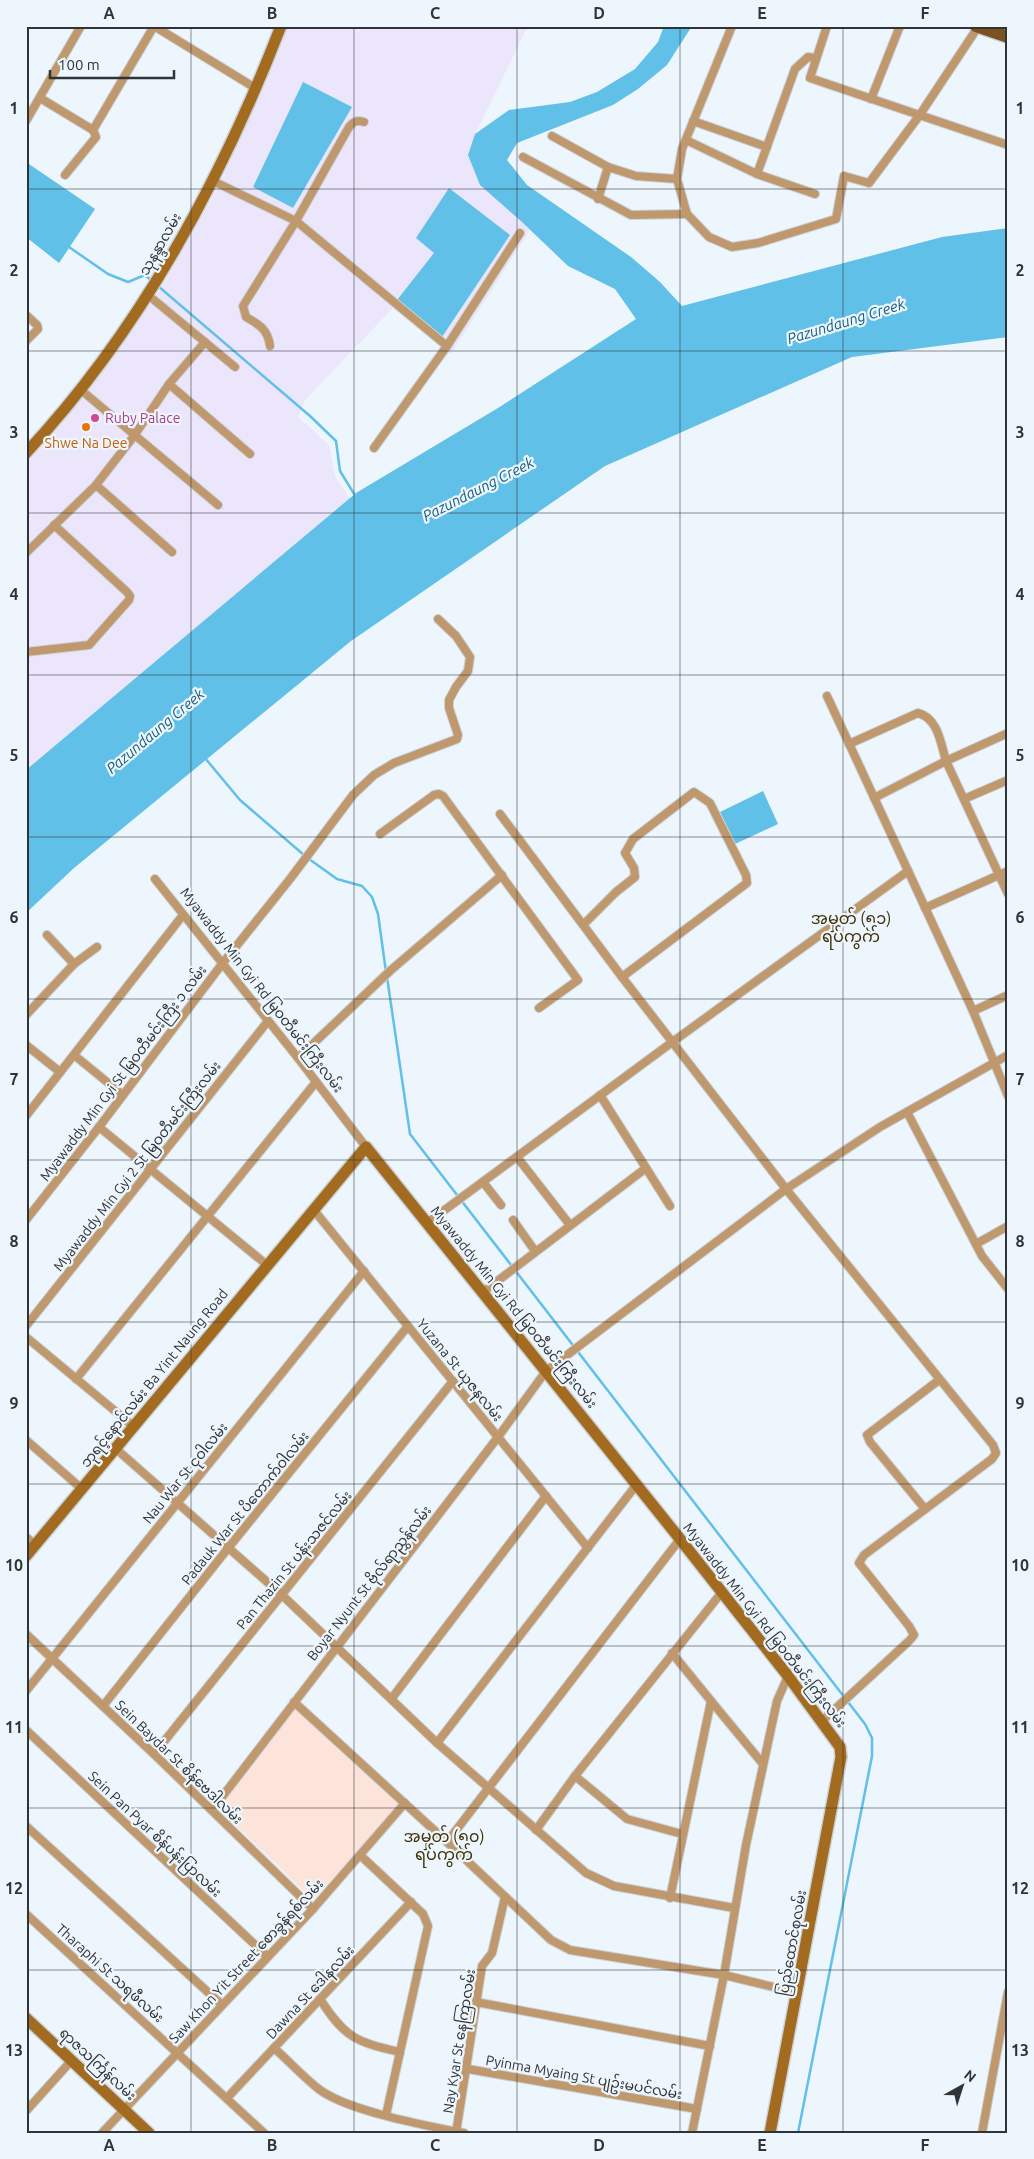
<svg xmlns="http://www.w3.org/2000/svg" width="1034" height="2159" viewBox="0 0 1034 2159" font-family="Ubuntu,'Noto Sans Myanmar',sans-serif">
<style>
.industrial{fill:#ece6fc}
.education{fill:#fde4db}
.water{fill:#61c0e8}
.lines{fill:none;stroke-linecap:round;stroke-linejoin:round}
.stream{stroke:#61c0e8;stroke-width:2.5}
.minor-casing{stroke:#cbd2d9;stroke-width:10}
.secondary-casing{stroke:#cbd2d9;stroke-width:14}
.primary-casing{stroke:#cbd2d9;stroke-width:15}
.minor{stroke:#bf996d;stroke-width:8}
.secondary{stroke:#a36b1f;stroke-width:11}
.primary{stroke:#7b5321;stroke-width:12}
.grid{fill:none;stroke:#313437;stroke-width:1;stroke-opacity:0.55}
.hotel-dot{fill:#d1479c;stroke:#edf5fd;stroke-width:2}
.food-dot{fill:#e8710a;stroke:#edf5fd;stroke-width:2}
.labels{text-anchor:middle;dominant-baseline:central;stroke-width:4.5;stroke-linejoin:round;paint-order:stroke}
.street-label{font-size:14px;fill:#313437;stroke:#edf5fd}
.hotel-label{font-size:14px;fill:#b23c85;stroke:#edf5fd;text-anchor:start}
.food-label{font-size:14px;fill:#c56008;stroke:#edf5fd}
.water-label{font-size:15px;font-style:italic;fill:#16607c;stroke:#edf5fd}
.quarter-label{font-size:16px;fill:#3f3208;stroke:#edf5fd}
.neatline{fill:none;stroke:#313437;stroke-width:2}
.grid-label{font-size:16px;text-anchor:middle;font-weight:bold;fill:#313437}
</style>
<rect width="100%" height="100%" fill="#edf5fd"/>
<path class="industrial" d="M287 26H528L475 134 468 155 530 230 451 354 393 308 305 400 298 417 329 445 335 476 350 498 26 770V462L48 441 162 287 220 184Z"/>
<path class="education" d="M295 1707 399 1805 313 1900 218 1808Z"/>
<g class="water">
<path d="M664 26H692L667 65 638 89 613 105 517 143 507 160 527 185 631 257 660 282 682 306 942 237 1008 228V337L852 357 605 466 351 641 74 868 26 913V770L356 493 498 408 636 319 615 289 568 266 522 222 480 185 468 155 475 134 509 110 570 102 597 92 635 69 658 42Z"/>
<path d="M303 82 352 107 293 208 253 187Z"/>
<path d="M26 162 95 209 59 263 26 237Z"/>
<path d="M449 188 510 235 442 337 397 300 434 253 416 238Z"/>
<path d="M763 791 778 824 735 844 720 812Z"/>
</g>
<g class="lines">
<g class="stream">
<path d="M69 247 108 274 128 282 145 275 152 281"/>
<path d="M158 286 310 416 336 441 340 471 356 497"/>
<path d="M205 758 240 800 304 855"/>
<path d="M309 859 337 879 362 886 372 897 378 914 386 972"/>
<path d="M387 977 410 1134 865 1724 872 1738V1756L798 2133"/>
</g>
<defs>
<g id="minor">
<path d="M154 26 257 89"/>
<path d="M732 26 682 149 677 179 687 214 709 237 732 247 758 243 836 219 844 176 869 183 919 116 978 27"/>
<path d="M827 26 810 78 1008 145"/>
<path d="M40 98 93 130 96 137 65 175"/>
<path d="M871 99 900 26"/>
<path d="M26 121 81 26"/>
<path d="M693 121 767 147"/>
<path d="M93 130 154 26"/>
<path d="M552 136 608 167 636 176 677 179"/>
<path d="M686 140 757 174 815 194"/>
<path d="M523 157 631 215 687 214"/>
<path d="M757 174 795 69 808 57 815 58"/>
<path d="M213 181 296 221 447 346"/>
<path d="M598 199 608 167"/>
<path d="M148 295 235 367"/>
<path d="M26 315 37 325 38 329 26 341"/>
<path d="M270 346C268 330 260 325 246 317L243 306 296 221 349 127C354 121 357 120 364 122"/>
<path d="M169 384 250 454"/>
<path d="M81 390 218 505"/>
<path d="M374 448 447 346 520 233"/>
<path d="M96 485 172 552"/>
<path d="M26 553 96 485 134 436 169 384 205 342"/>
<path d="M26 652 89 645 129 600 130 596 127 592 54 525"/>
<path d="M827 696 973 1011 1008 1096"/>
<path d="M849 744 918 713C938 718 941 744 946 761L1008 733"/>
<path d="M874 798 946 761 1008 894"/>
<path d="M964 799 1008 780"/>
<path d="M500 814 622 977 747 883 746 875 710 803 694 792 633 839 625 853 634 868 635 877 616 892 583 925"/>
<path d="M380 834 434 795 439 794 443 796 578 980 539 1008"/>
<path d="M155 879 298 1058 366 1147"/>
<path d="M925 908 1008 871"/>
<path d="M47 935 74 964"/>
<path d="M622 977 786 1189 993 1445 996 1453 992 1459 864 1555 859 1563 909 1626 914 1635 909 1641 822 1721"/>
<path d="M973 1011 1008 995"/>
<path d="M26 1015 74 964 97 947"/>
<path d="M26 1045 60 1072"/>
<path d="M74 1055 123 1095"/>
<path d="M298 1058 391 970 502 875"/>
<path d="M600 1095 670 1206"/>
<path d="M907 1112 982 1256 1008 1289"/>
<path d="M26 1116 183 915"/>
<path d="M99 1127 267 1265"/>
<path d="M517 1157 570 1225"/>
<path d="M483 1182 501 1205"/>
<path d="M313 1209 588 1548"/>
<path d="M26 1220 99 1127 222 964 290 879 353 795 374 775 394 763 457 739 458 735 449 708V700L456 687 468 671 470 657 456 636 438 619"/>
<path d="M513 1220 535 1251"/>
<path d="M427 1223 671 1043 908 871"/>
<path d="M976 1244 1008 1226"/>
<path d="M483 1292 646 1168"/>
<path d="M26 1326 268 1021"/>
<path d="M26 1337 133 1426"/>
<path d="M76 1379 316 1082"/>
<path d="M26 1440 82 1489"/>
<path d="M115 1448 282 1595 437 1743 586 1873 614 1886 734 1908"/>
<path d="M925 1509 870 1442 867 1435 939 1380"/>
<path d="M26 1537 35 1545"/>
<path d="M26 1634 154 1754 313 1909"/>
<path d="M26 1691 364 1271"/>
<path d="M392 1698 546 1496"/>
<path d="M711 1701 763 1764"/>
<path d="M294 1702 447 1842 551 1940 570 1950 724 1975 798 1993"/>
<path d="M103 1706 229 1547 408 1326"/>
<path d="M26 1730 267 1956"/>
<path d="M437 1743 637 1484"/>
<path d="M154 1754 453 1381"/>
<path d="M575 1776 627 1819 682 1834"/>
<path d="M212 1810 498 1437 546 1371 786 1189 880 1127 1008 1055"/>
<path d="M26 1826 222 2005"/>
<path d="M536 1830 575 1776 722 1592"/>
<path d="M447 1842 680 1539"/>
<path d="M360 1855 423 1914 428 1926 386 2115"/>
<path d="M670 1898 711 1701 672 1653"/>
<path d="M26 1914 264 2133"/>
<path d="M320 1999C345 2038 356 2042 400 2052"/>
<path d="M476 2002 710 2046"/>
<path d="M274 2048C289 2061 304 2078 320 2090 349 2111 427 2126 464 2133"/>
<path d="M468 2069 697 2109"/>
<path d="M227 2098 411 1902"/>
<path d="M26 2111 72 2060"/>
<path d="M102 2133 313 1909 405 1803"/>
<path d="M456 2133 482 1966 492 1953 505 1897"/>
<path d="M692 2133 724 1975 746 1845 777 1701 788 1676"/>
<path d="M982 2133 1008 1992"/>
</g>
<g id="secondary">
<path d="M26 453C140 331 221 181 281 26"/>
<path d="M26 1556 366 1147 680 1539 788 1676 840 1747 841 1757 770 2133"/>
<path d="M26 2018 149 2133"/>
</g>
<path id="primary" d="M976 26 1008 37"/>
</defs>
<use href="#minor" class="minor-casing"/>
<use href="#secondary" class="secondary-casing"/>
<use href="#primary" class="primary-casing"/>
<use href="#minor" class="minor"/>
<use href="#secondary" class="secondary"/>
<use href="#primary" class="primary"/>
</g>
<path class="grid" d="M191 26V2133M354 26V2133M517 26V2133M680 26V2133M843 26V2133M26 189H1008M26 351H1008M26 513H1008M26 675H1008M26 837H1008M26 999H1008M26 1160H1008M26 1322H1008M26 1484H1008M26 1646H1008M26 1808H1008M26 1970H1008"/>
<circle class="hotel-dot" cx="95" cy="418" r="5"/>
<circle class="food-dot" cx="86" cy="427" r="5"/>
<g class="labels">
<g class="street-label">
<text transform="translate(160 244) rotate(-60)">သုနန္ဒာလမ်း</text>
<text transform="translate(262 990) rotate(52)">Myawaddy Min Gyi Rd မြဝတီမင်းကြီးလမ်း</text>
<text transform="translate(123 1073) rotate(-53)">Myawaddy Min Gyi St မြဝတီမင်းကြီး ၁ လမ်း</text>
<text transform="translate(137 1166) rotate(-52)">Myawaddy Min Gyi 2 St မြဝတီမင်းကြီးလမ်း</text>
<text transform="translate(514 1307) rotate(51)">Myawaddy Min Gyi Rd မြဝတီမင်းကြီးလမ်း</text>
<text transform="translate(460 1370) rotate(51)">Yuzana St ယုဇနလမ်း</text>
<text transform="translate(154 1378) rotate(-51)">ဘုရင့်နောင်လမ်း Ba Yint Naung Road</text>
<text transform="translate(185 1473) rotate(-51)">Nau War St ငုဝါလမ်း</text>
<text transform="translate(245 1508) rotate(-51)">Padauk War St ပိတောက်ဝါလမ်း</text>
<text transform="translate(294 1560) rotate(-51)">Pan Thazin St ပန်းသဇင်လမ်း</text>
<text transform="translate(369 1583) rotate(-52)">Boyar Nyunt St ဗိုလ်ရာညွှန်လမ်း</text>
<text transform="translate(765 1625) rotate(52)">Myawaddy Min Gyi Rd မြဝတီမင်းကြီးလမ်း</text>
<text transform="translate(179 1762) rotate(44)">Sein Baydar St စိန်ဗေဒါလမ်း</text>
<text transform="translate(155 1834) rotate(43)">Sein Pan Pyar စိန်ပန်းပြာလမ်း</text>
<text transform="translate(792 1943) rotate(-80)">ပြည်ထောင်စုလမ်း</text>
<text transform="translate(246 1961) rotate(-47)">Saw Khon Yit Street စောခွန်ရစ်လမ်း</text>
<text transform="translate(110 1973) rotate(42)">Tharaphi St သရဖီလမ်း</text>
<text transform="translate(310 1992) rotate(-47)">Dawna St ဒေါနလမ်း</text>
<text transform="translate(459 2041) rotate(-81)">Nay Kyar St နေကြာလမ်း</text>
<text transform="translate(98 2064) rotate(43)">ရာဇသင်္ကြန်လမ်း</text>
<text transform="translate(584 2077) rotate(10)">Pyinma Myaing St ပျဥ်းမပင်လမ်း</text>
</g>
<g class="hotel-label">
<text x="105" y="418">Ruby Palace</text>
</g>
<g class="food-label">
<text x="86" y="443">Shwe Na Dee</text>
</g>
<g class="water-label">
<text transform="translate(846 321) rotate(-17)">Pazundaung Creek</text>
<text transform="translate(478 489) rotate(-27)">Pazundaung Creek</text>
<text transform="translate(155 731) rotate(-40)">Pazundaung Creek</text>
</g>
<g class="quarter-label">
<text x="851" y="918">အမှတ် (၅၁)<tspan x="851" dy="18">ရပ်ကွက်</tspan></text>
<text x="444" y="1836">အမှတ် (၅၀)<tspan x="444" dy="18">ရပ်ကွက်</tspan></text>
</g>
</g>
<rect width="1034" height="2159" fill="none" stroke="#edf5fd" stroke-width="55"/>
<g transform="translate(962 2086) rotate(39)" stroke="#edf5fd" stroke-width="4" paint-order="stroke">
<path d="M0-4L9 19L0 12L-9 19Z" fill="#313437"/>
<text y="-8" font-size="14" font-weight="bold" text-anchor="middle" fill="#313437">N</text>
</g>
<path d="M50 70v8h124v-8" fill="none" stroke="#313437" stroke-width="2.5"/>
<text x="58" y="70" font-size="15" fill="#313437" stroke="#edf5fd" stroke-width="4" paint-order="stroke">100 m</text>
<rect x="28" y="28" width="978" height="2104" class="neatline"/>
<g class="grid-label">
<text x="109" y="19">A</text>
<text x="272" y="19">B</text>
<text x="435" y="19">C</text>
<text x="599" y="19">D</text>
<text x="762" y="19">E</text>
<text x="925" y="19">F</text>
<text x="14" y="114">1</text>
<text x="1020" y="114">1</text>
<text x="14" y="276">2</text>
<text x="1020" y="276">2</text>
<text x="14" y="438">3</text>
<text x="1020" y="438">3</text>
<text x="14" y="600">4</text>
<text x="1020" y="600">4</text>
<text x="14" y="761">5</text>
<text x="1020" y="761">5</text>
<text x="14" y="923">6</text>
<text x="1020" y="923">6</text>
<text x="14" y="1085">7</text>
<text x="1020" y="1085">7</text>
<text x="14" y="1247">8</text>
<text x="1020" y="1247">8</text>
<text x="14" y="1409">9</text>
<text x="1020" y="1409">9</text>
<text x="14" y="1571">10</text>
<text x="1020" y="1571">10</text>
<text x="14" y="1733">11</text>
<text x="1020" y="1733">11</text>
<text x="14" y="1894">12</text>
<text x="1020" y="1894">12</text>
<text x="14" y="2056">13</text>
<text x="1020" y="2056">13</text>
<text x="109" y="2151">A</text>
<text x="272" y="2151">B</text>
<text x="435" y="2151">C</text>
<text x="599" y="2151">D</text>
<text x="762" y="2151">E</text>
<text x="925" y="2151">F</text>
</g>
</svg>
